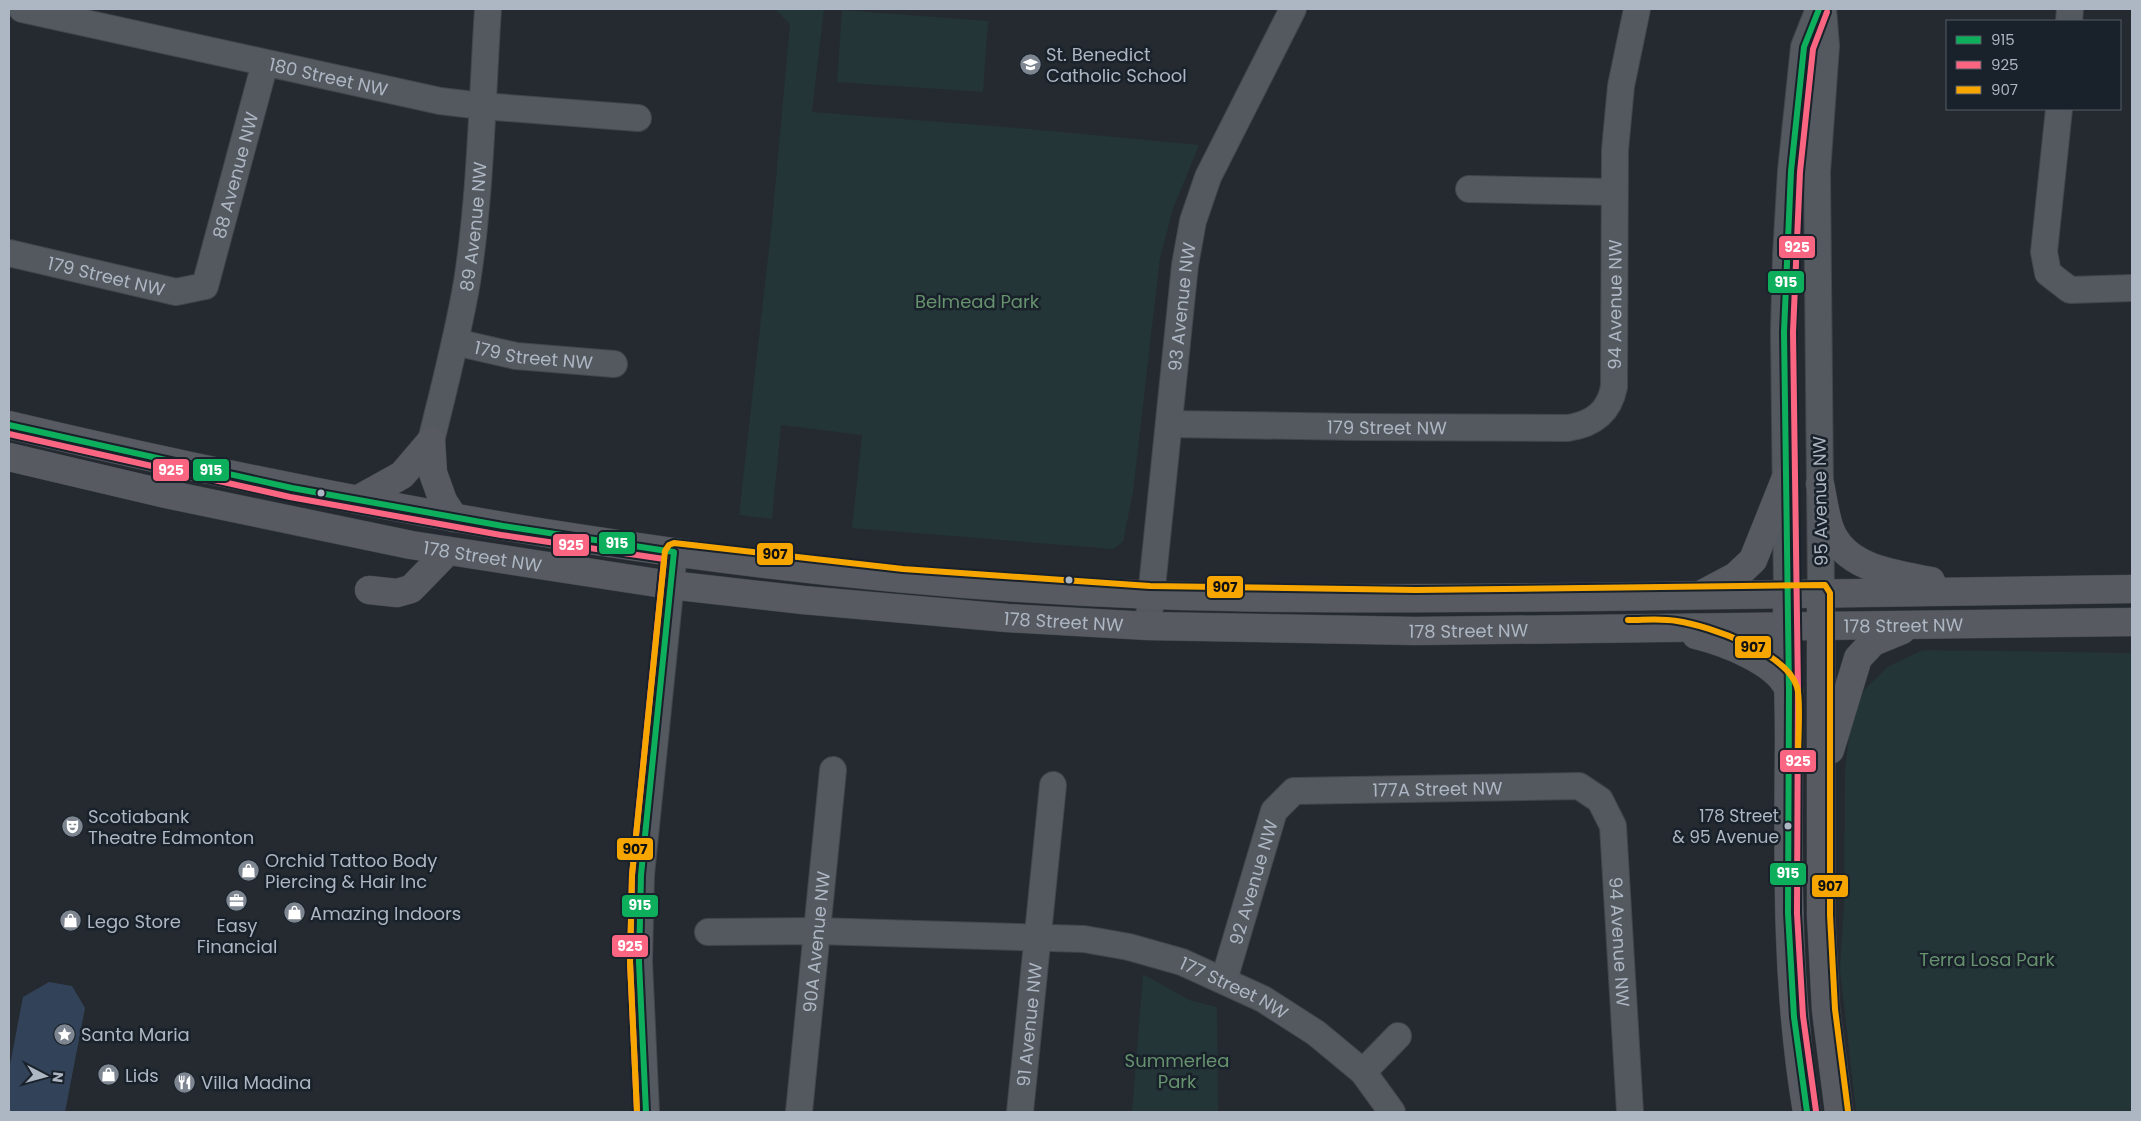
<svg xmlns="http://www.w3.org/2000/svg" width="2141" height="1121" viewBox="0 0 2141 1121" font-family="Poppins,sans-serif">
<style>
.green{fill:#233536}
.water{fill:#324359}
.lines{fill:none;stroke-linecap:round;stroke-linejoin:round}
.minor-casing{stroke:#42464b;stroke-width:28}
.major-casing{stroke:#41464d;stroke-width:29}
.minor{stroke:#54585f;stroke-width:26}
.major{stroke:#575b61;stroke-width:28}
.bus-1-casing{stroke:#19212a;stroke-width:10}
.bus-2-casing{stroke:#19212a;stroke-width:10}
.bus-3-casing{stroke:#19212a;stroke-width:10}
.bus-1{stroke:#0daf5c;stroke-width:6}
.bus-2{stroke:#fa6682;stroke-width:6}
.bus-3{stroke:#f7a600;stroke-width:6}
.bus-dot{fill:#adb6c3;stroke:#19212a;stroke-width:2}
.labels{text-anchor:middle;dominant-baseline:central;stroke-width:5;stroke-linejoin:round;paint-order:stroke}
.bus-label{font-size:17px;fill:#adb6c3;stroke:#19212a;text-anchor:end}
.poi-label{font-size:18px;fill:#adb6c3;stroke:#19212a;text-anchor:start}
.street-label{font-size:18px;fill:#adb6c3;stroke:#19212a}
.park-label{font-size:18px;fill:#66926e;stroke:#19212a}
.line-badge{stroke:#19212a;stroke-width:2}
.badge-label{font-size:14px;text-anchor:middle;font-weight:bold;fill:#fff}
.pale-badge-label{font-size:14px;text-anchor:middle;font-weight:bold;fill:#111}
</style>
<rect width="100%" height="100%" fill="#252a30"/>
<g class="green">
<path d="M767 9H824L812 112 1030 129 1199 145 1173 209 1160 258 1133 492 1123 542 1113 549 852 528 862 435 781 425 772 519 739 515 772 221 790 24 776 10Z"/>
<path d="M842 10 988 21 983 92 837 82Z"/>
<path d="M1923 650 2132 653V1112H1856L1840 969 1844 904 1845 770 1850 728 1864 690 1889 666Z"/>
<path d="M1143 974 1189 1000 1217 1007 1218 1112H1132Z"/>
</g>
<path class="water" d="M49 982 72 986 85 1008 65 1112H9V1070L23 997Z"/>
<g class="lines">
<defs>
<g id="minor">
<path id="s1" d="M22 9 440 101 482 106 638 118"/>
<path d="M2069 21 2070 9"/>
<path d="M2059 109 2044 252 2048 273 2070 290 2132 288"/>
<path d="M1469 189 1614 192"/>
<path id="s2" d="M9 253 176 292 205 286 265 63"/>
<path id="s3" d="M455 342 516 356 614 364"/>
<path id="s4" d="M1169 424 1359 427 1568 428C1594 424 1609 412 1614 387L1615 150 1621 86 1637 9"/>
<path id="s5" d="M431 441C444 388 458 335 467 282 481 192 482 99 488 9"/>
<path d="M1821 593 1817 172 1826 46 1823 9"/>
<path d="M1787 595 1784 332 1786 255 1791 171 1804 47 1819 9"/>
<path id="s6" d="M1148 626 1185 265 1193 221 1208 177 1293 9"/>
<path id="s7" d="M708 932 817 931 1084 939 1129 947 1182 962 1263 999 1316 1033 1363 1072 1392 1112"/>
<path id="s8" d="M1224 980 1274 811 1294 791 1579 786 1600 800 1613 826 1630 1112"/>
<path d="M1363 1072 1398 1036"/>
<path d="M646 1112 639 962 641 875 674 552"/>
<path id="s9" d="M799 1112 833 770"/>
<path id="s10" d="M1020 1112 1053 785"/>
</g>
<g id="major">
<path d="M9 425C385 514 768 581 1155 595 1298 600 1441 598 1584 597 1767 595 1950 592 2132 589"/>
<path d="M431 441 433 473 443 501 454 518"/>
<path id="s11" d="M9 457 166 494 411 545 670 585 803 600 1007 618 1148 626 1415 631 2132 622"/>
<path d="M1820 484C1823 498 1825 515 1830 529 1845 569 1895 574 1931 581"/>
<path d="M357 500 402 475 431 441"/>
<path d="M369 590 397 593 411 589 448 551"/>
<path d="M1704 593 1736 576 1753 560 1785 480"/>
<path d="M1821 607V915L1826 1010 1839 1112"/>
<path d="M1787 609C1787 653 1789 697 1789 741 1788 866 1786 989 1807 1112"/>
<path d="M1696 635C1724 642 1777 661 1789 690"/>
<path d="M1830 750 1858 658 1873 642 1902 630"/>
</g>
</defs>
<use href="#minor" class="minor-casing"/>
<use href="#major" class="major-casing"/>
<use href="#minor" class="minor"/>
<use href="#major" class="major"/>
<defs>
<g id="bus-1">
<path d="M9 425 292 488 503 526 674 552 641 875 639 962 646 1112"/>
<path d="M1807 1112 1794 1017 1788 913 1789 690 1784 332 1791 171 1804 47 1819 9"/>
</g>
<g id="bus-2">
<path d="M9 434 290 497 501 535 664 559 632 875 630 962 637 1112"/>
<path d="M1816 1111 1803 1016 1797 913 1798 690 1793 332 1800 172 1813 49 1827 12"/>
</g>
<g id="bus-3">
<path d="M1628 620C1645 620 1661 618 1677 621 1710 626 1787 653 1797 687 1801 699 1798 741 1798 756"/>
<path d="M637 1112 630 962 632 875 665 551 669 545 674 543 903 569 1150 586 1416 590 1825 585 1830 593V915L1835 1009 1848 1111"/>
</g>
</defs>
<use href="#bus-1" class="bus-1-casing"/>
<use href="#bus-2" class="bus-2-casing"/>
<use href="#bus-3" class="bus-3-casing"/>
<use href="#bus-1" class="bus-1"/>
<use href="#bus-2" class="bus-2"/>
<use href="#bus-3" class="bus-3"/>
</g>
<defs>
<symbol id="school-disc" viewBox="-11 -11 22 22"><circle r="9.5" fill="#7d8590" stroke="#19212a"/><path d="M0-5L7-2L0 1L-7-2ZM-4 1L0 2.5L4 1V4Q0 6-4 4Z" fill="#fff"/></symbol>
<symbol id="theatre-disc" viewBox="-11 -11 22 22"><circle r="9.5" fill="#7d8590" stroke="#19212a"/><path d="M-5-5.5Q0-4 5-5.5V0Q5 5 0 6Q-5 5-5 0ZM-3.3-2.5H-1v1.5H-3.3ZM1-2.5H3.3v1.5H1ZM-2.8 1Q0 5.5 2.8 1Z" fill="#fff"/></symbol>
<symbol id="shop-disc" viewBox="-11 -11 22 22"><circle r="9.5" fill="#7d8590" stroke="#19212a"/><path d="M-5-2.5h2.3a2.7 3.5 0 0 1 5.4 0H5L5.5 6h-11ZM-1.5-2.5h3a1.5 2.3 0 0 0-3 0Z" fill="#fff"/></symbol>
<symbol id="office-disc" viewBox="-11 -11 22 22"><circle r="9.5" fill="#7d8590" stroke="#19212a"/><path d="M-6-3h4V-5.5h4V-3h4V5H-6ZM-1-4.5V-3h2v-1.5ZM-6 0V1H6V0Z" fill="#fff"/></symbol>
<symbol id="sight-disc" viewBox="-11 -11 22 22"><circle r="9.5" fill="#7d8590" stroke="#19212a"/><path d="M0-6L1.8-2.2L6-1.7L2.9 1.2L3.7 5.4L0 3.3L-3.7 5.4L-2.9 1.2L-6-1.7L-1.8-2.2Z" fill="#fff"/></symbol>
<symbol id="restaurant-disc" viewBox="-11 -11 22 22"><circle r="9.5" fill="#7d8590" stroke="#19212a"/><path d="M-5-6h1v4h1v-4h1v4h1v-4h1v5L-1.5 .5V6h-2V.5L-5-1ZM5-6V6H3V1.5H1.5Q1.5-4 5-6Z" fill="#fff"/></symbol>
</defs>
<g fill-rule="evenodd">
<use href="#school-disc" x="1018" y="52" width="25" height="25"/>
<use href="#theatre-disc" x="60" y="814" width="25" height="25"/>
<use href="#shop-disc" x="236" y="858" width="25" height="25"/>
<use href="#office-disc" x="224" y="888" width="25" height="25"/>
<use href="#shop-disc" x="282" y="900" width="25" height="25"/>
<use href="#shop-disc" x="58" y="908" width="25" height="25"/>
<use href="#sight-disc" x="52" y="1022" width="25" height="25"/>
<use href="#shop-disc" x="96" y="1062" width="25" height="25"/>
<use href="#restaurant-disc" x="172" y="1070" width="25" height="25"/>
</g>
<g class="bus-dot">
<circle cx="321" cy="493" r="4.5"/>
<circle cx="1069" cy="580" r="4.5"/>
<circle cx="1788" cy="826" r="4.5"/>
</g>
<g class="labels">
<g class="bus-label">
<text x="1779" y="816">178 Street<tspan x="1779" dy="21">&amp; 95 Avenue</tspan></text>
</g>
<g class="poi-label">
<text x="1046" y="54">St. Benedict<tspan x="1046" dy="21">Catholic School</tspan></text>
<text x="88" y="816">Scotiabank<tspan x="88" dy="21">Theatre Edmonton</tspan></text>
<text x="265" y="860">Orchid Tattoo Body<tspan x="265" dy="21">Piercing &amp; Hair Inc</tspan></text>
<text x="310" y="913">Amazing Indoors</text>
<text x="87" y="921">Lego Store</text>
<text x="237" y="925" text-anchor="middle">Easy<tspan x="237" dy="21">Financial</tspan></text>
<text x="81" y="1034">Santa Maria</text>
<text x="125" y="1075">Lids</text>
<text x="201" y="1082">Villa Madina</text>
</g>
<g class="street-label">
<text stroke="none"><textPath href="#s1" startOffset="314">180 Street NW</textPath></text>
<text stroke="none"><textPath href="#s2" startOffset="316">88 Avenue NW</textPath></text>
<text stroke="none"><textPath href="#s5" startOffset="219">89 Avenue NW</textPath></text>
<text stroke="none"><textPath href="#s2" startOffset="100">179 Street NW</textPath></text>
<text stroke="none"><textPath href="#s4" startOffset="548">94 Avenue NW</textPath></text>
<text stroke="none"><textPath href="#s6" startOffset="321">93 Avenue NW</textPath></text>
<text stroke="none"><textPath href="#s3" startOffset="80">179 Street NW</textPath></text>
<text stroke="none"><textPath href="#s4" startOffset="218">179 Street NW</textPath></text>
<text transform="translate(1820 501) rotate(-91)">95 Avenue NW</text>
<text stroke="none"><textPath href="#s11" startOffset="484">178 Street NW</textPath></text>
<text stroke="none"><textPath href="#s11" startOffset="1069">178 Street NW</textPath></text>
<text stroke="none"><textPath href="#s11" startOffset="1909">178 Street NW</textPath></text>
<text stroke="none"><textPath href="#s11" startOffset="1474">178 Street NW</textPath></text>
<text stroke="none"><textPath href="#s8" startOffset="348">177A Street NW</textPath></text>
<text stroke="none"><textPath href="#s8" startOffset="102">92 Avenue NW</textPath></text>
<text stroke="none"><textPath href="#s9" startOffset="171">90A Avenue NW</textPath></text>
<text stroke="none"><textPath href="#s8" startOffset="660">94 Avenue NW</textPath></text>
<text stroke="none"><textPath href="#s7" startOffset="535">177 Street NW</textPath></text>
<text stroke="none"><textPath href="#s10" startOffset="88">91 Avenue NW</textPath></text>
</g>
<g class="park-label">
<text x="977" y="301">Belmead Park</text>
<text x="1987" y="959">Terra Losa Park</text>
<text x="1177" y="1060">Summerlea<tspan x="1177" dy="21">Park</tspan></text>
</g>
</g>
<g class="line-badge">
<rect x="1778" y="235" width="38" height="24" rx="5" fill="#fa6682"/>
<rect x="1767" y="270" width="38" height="24" rx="5" fill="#0daf5c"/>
<rect x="192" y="458" width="38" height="24" rx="5" fill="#0daf5c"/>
<rect x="152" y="458" width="38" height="24" rx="5" fill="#fa6682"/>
<rect x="598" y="531" width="38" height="24" rx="5" fill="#0daf5c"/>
<rect x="552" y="533" width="38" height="24" rx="5" fill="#fa6682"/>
<rect x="756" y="542" width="38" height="24" rx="5" fill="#f7a600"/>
<rect x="1206" y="575" width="38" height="24" rx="5" fill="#f7a600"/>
<rect x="1734" y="635" width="38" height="24" rx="5" fill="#f7a600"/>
<rect x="1779" y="749" width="38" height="24" rx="5" fill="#fa6682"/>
<rect x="616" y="837" width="38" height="24" rx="5" fill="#f7a600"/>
<rect x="1769" y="862" width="38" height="24" rx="5" fill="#0daf5c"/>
<rect x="1811" y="874" width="38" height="24" rx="5" fill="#f7a600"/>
<rect x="621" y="894" width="38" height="24" rx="5" fill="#0daf5c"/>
<rect x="611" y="934" width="38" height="24" rx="5" fill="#fa6682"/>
</g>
<g class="badge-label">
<text x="1797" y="252">925</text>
<text x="1786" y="287">915</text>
<text x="211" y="475">915</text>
<text x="171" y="475">925</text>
<text x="617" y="548">915</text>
<text x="571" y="550">925</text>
<text x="1798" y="766">925</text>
<text x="1788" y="878">915</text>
<text x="640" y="910">915</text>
<text x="630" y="951">925</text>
</g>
<g class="pale-badge-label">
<text x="775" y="559">907</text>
<text x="1225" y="592">907</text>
<text x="1753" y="652">907</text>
<text x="635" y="854">907</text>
<text x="1830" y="891">907</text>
</g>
<rect width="2141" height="1121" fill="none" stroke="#adb6c3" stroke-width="20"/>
<rect x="1946" y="20" width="175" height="90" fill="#19212a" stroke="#545d67"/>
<rect x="1956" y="36" width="25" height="8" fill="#0daf5c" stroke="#545d67"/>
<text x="1991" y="45" font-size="15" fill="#adb6c3">915</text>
<rect x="1956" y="61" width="25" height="8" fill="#fa6682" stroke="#545d67"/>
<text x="1991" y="70" font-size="15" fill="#adb6c3">925</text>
<rect x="1956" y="86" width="25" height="8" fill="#f7a600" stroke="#545d67"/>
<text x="1991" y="95" font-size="15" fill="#adb6c3">907</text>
<g transform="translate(45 1076) rotate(96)" stroke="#19212a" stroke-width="4" paint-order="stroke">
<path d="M0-4L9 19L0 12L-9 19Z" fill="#adb6c3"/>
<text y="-8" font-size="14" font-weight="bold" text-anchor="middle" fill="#adb6c3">N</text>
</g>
</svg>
